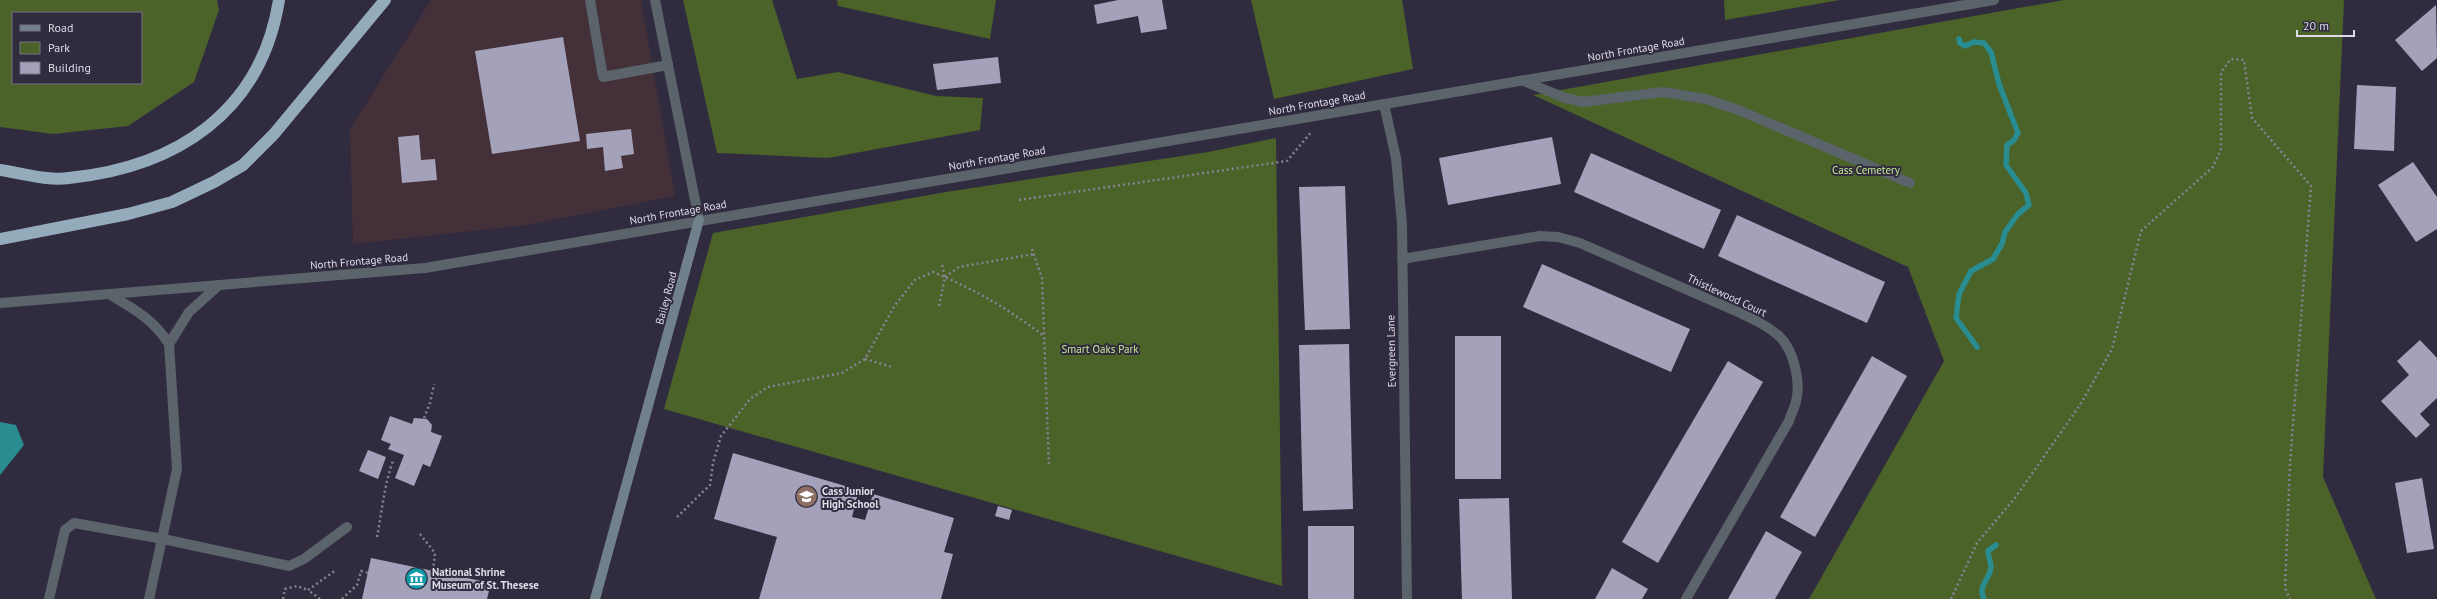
<svg xmlns="http://www.w3.org/2000/svg" width="2437" height="599" viewBox="0 0 2437 599" font-family="'PT Sans',sans-serif">
<style>
.commercial{fill:#433038}
.green{fill:#4b6229;fill-rule:evenodd}
.water{fill:#288c90}
.lines{fill:none;stroke-linecap:round;stroke-linejoin:round}
.stream{stroke:#288c90;stroke-width:5.5}
.building{fill:#a4a2ba}
.path{stroke:#888394;stroke-width:2.5;stroke-dasharray:2 3;stroke-linecap:butt}
.lane{stroke:#5a646a;stroke-width:10}
.street{stroke:#5a646a;stroke-width:10}
.secondary{stroke:#71818b;stroke-width:10}
.highway{stroke:#93abbb;stroke-width:12}
.labels{text-anchor:middle;dominant-baseline:central;stroke-width:4;stroke-linejoin:round;paint-order:stroke}
.street-label{font-size:11px;fill:#dfdce9;stroke:#312b3f}
.park-label{font-size:11px;fill:#c4ea93;stroke:#312b3f}
.poi-label{font-size:11px;font-weight:bold;fill:#dfdce9;stroke:#312b3f;text-anchor:start}
</style>
<rect width="100%" height="100%" fill="#312b3f"/>
<path class="commercial" d="M431 0H641L675 196 526 225 353 244 350 129Z"/>
<g class="green">
<path d="M0 0H217L219 10 194 82 128 126 53 134 0 127ZM13 13H141V83H13Z"/>
<path d="M683 0H772L797 79 838 72 936 96 983 98 980 130 828 158 717 153Z"/>
<path d="M837 0H996L990 39 838 6Z"/>
<path d="M1251 0H1402L1413 69 1274 99Z"/>
<path d="M1724 0H1840L1725 20Z"/>
<path d="M2064 0H2344L2323 477 2376 599H1809L1944 361 1908 267 1533 95Z"/>
<path d="M1276 138 1282 586 664 409 713 233 946 192 1208 152Z"/>
</g>
<path class="water" d="M0 422 16 425 24 445 0 475Z"/>
<g class="lines">
<g class="stream">
<path d="M1959 39 1960 43 1965 46 1974 42 1984 43 1991 52 1999 84 2018 133 2014 140 2007 145 2006 165 2026 193 2029 205 2018 214 2005 232 2002 244 1993 259 1971 271 1959 294 1956 318 1977 347"/>
<path d="M1984 599C1977 585 1990 580 1991 567 1991 561 1988 557 1988 551L1996 545"/>
</g>
</g>
<g class="building">
<path d="M1118 0H1162L1167 29 1141 33 1138 16 1097 24 1094 5Z"/>
<path d="M2436 5 2437 58 2422 71 2395 40Z"/>
<path d="M563 37 580 141 492 154 475 51Z"/>
<path d="M998 57 1001 83 937 90 933 64Z"/>
<path d="M2357 85 2396 87 2394 151 2354 149Z"/>
<path d="M631 129 634 154 621 156 623 168 605 171 603 147 587 149 586 134Z"/>
<path d="M419 135 421 160 435 159 437 180 402 183 398 137Z"/>
<path d="M1552 137 1561 184 1448 205 1439 158Z"/>
<path d="M1591 153 1721 210 1704 249 1574 192Z"/>
<path d="M2413 162 2437 197V229L2416 242 2378 185Z"/>
<path d="M1345 186 1350 329 1305 330 1299 187Z"/>
<path d="M1737 215 1885 282 1867 323 1718 256Z"/>
<path d="M1542 264 1690 329 1671 372 1523 307Z"/>
<rect x="1455" y="336" width="46" height="143"/>
<path d="M2420 340 2437 358V398L2420 414 2430 425 2416 438 2381 401 2409 375 2397 361Z"/>
<path d="M1349 344 1353 509 1303 511 1299 345Z"/>
<path d="M1872 356 1907 376 1815 537 1780 517Z"/>
<path d="M1728 361 1763 382 1658 563 1622 542Z"/>
<path d="M390 416 412 424 414 418 427 419 432 425 431 432 442 436 430 467 423 464 414 486 395 478 404 455 388 449 391 444 381 440Z"/>
<path d="M368 450 386 457 378 479 359 471Z"/>
<path d="M733 453 859 490 852 517 865 520 873 494 954 518 944 552 953 554 941 599H759L777 537 714 519Z"/>
<path d="M2422 478 2434 549 2407 553 2395 483Z"/>
<path d="M1509 498 1512 599H1462L1459 499Z"/>
<path d="M998 506 1012 510 1009 520 995 516Z"/>
<rect x="1308" y="526" width="46" height="73"/>
<path d="M1766 531 1802 552 1775 599H1728Z"/>
<path d="M371 558 491 583 487 599H362Z"/>
<path d="M1612 568 1648 589 1642 599H1595Z"/>
</g>
<g class="lines">
<g class="path">
<path d="M1019 200 1287 161 1312 131"/>
<path d="M1032 249 1042 278 1049 467"/>
<path d="M945 277 959 267 1034 254"/>
<path d="M939 306 945 277 942 264"/>
<path d="M865 359 892 367"/>
<path d="M424 418 430 403 434 384"/>
<path d="M677 517 710 485 713 463 721 436 750 399 768 387 842 373 865 359 895 305 915 280 933 272C976 290 1007 308 1044 336"/>
<path d="M420 534 435 553 433 571"/>
<path d="M377 537C382 512 384 485 393 461"/>
<path d="M283 599 285 589 297 586 308 590"/>
<path d="M320 599 308 590 336 570"/>
<path d="M342 599 357 585 361 571 368 573"/>
<path d="M1951 599 1977 543 2015 498 2080 405 2112 349 2141 231 2213 167 2221 149V72L2231 59 2244 60 2252 118 2311 186 2290 464 2285 588 2290 599"/>
</g>
<g class="lane">
<path d="M590 0 603 77 668 65"/>
<path d="M1524 81 1565 98 1583 102 1663 92 1706 99 1741 111 1910 183"/>
<path d="M109 294C134 309 153 319 169 344L189 312 219 285"/>
<path d="M49 599 65 530 74 523 163 539 289 566 304 559 347 527"/>
<path d="M149 599 177 469 169 344"/>
</g>
<g class="street">
<path d="M655 0 699 220"/>
<path d="M1384 104 1396 158 1402 224 1407 599"/>
<path d="M1402 259 1540 236 1558 237 1580 243 1738 312C1753 319 1768 326 1780 337 1794 351 1801 382 1796 401 1795 407 1791 414 1789 421L1686 599"/>
<path d="M0 303 425 268 1994 0"/>
</g>
<path class="secondary" d="M595 599 699 220"/>
<g class="highway">
<path d="M0 170C21 173 47 181 69 178 177 167 261 112 279 0"/>
<path d="M0 239 128 214 172 202 214 182 243 165 274 134 385 0"/>
</g>
</g>
<defs>
<symbol id="school-disc" viewBox="-11 -11 22 22"><circle r="9.5" fill="#8d6e63" stroke="#312b3f"/><path d="M0-5L7-2L0 1L-7-2ZM-4 1L0 2.5L4 1V4Q0 6-4 4Z" fill="#fff"/></symbol>
<symbol id="museum-disc" viewBox="-11 -11 22 22"><circle r="9.5" fill="#0f9aa8" stroke="#312b3f"/><path d="M0-6L6-3V-2H-6V-3ZM-5-1h2V3h-2ZM-1-1h2V3h-2ZM3-1h2V3H3ZM-6 4H6V6H-6Z" fill="#fff"/></symbol>
</defs>
<g fill-rule="evenodd">
<use href="#school-disc" x="794" y="484" width="25" height="25"/>
<use href="#museum-disc" x="404" y="566" width="25" height="25"/>
</g>
<g class="labels">
<g class="street-label">
<text transform="translate(1636 49) rotate(-10)">North Frontage Road</text>
<text transform="translate(1317 103) rotate(-10)">North Frontage Road</text>
<text transform="translate(997 158) rotate(-10)">North Frontage Road</text>
<text transform="translate(678 212) rotate(-10)">North Frontage Road</text>
<text transform="translate(359 261) rotate(-5)">North Frontage Road</text>
<text transform="translate(1727 295) rotate(25)">Thistlewood Court</text>
<text transform="translate(666 298) rotate(-75)">Bailey Road</text>
<text transform="translate(1391 351) rotate(-91)">Evergreen Lane</text>
</g>
<g class="park-label">
<text x="1866" y="170">Cass Cemetery</text>
<text x="1100" y="349">Smart Oaks Park</text>
</g>
<g class="poi-label">
<text x="822" y="491">Cass Junior<tspan x="822" dy="13">High School</tspan></text>
<text x="432" y="572">National Shrine<tspan x="432" dy="13">Museum of St. Thesese</tspan></text>
</g>
</g>
<rect x="12" y="12" width="130" height="72" fill="#312b3f" stroke="#777283"/>
<rect x="20" y="25" width="20" height="6" fill="#71818b" stroke="#777283"/>
<text x="48" y="32" font-size="12" fill="#dfdce9">Road</text>
<rect x="20" y="42" width="20" height="12" fill="#4b6229" stroke="#777283"/>
<text x="48" y="52" font-size="12" fill="#dfdce9">Park</text>
<rect x="20" y="62" width="20" height="12" fill="#a4a2ba" stroke="#777283"/>
<text x="48" y="72" font-size="12" fill="#dfdce9">Building</text>
<path d="M2297 30v6h57v-6" fill="none" stroke="#dfdce9" stroke-width="2"/>
<text x="2303" y="30" font-size="12" fill="#dfdce9" stroke="#312b3f" stroke-width="3" paint-order="stroke">20 m</text>
</svg>
